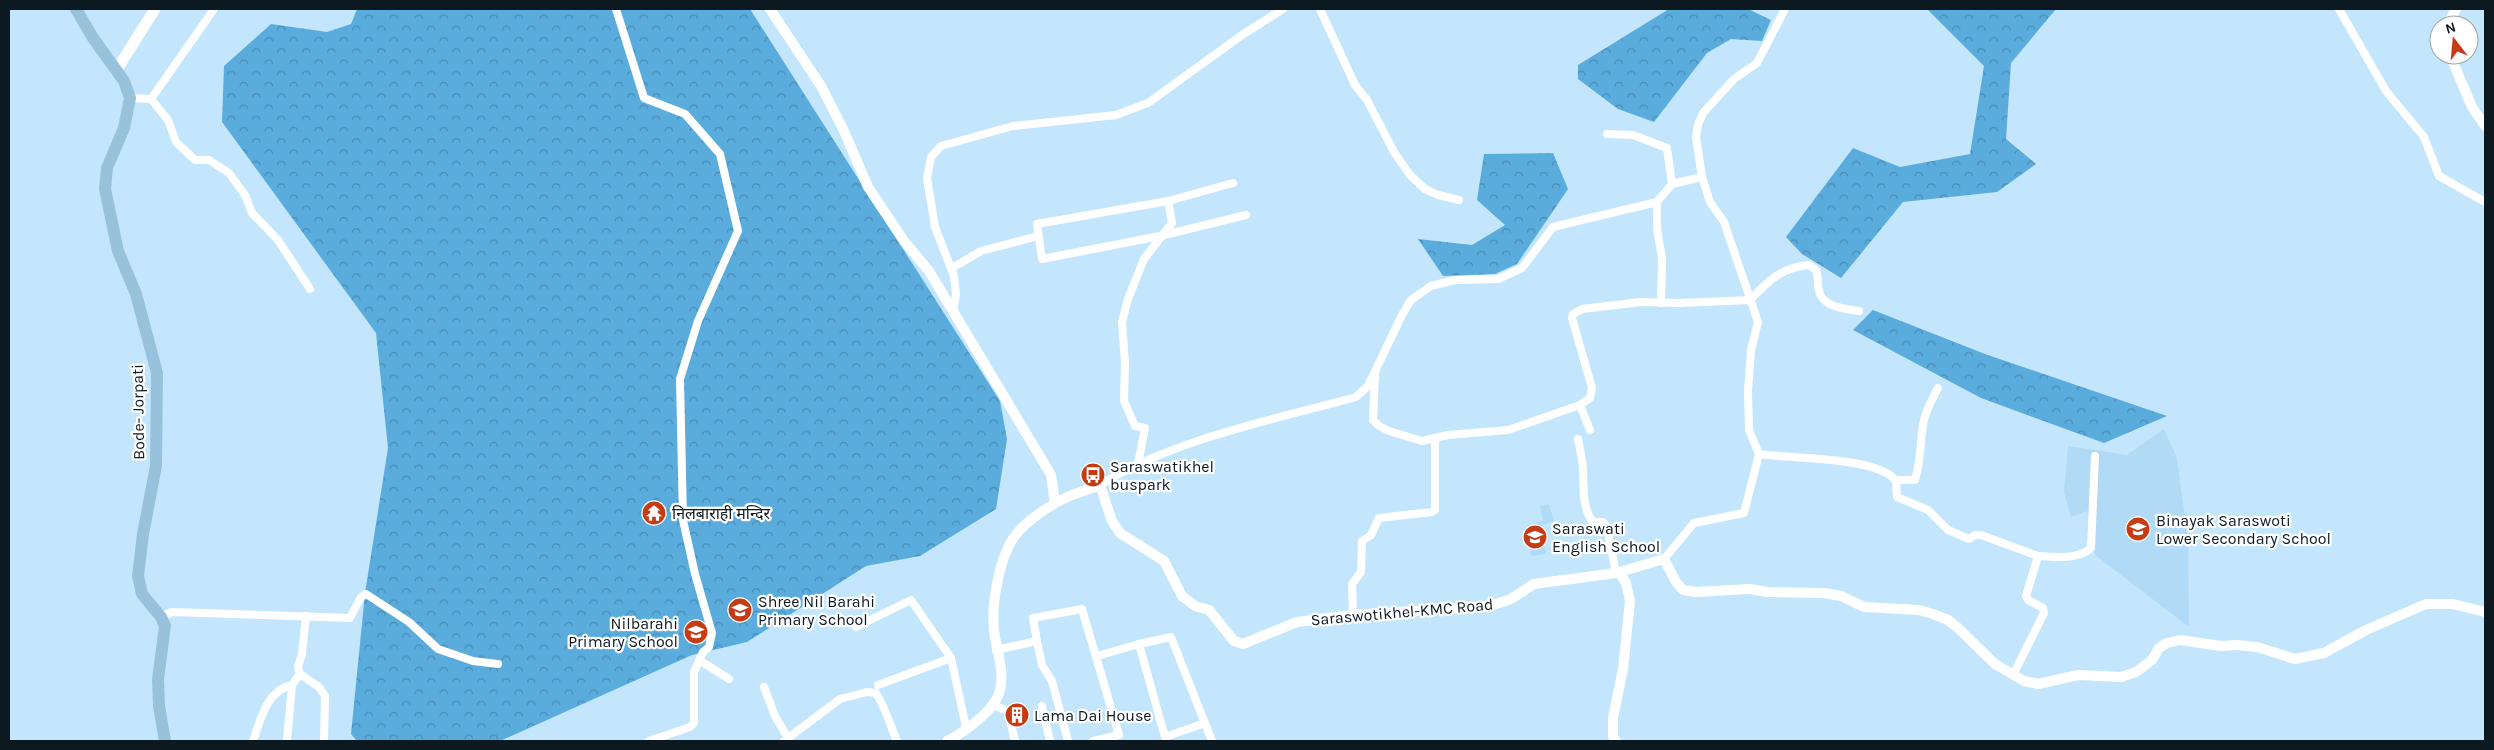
<svg xmlns="http://www.w3.org/2000/svg" width="2494" height="750" viewBox="0 0 2494 750" font-family="Karla,'Noto Sans Devanagari',sans-serif">
<style>
.built{fill:#b1daf6}
.forest{fill:url(#forest-crowns)}
.lines{fill:none;stroke-linecap:round;stroke-linejoin:round}
.minor{stroke:#fff;stroke-width:8}
.tertiary{stroke:#fff;stroke-width:10}
.secondary{stroke:#fff;stroke-width:11}
.primary{stroke:#98c2db;stroke-width:12}
.labels{text-anchor:middle;dominant-baseline:central;stroke-width:4.5;stroke-linejoin:round;paint-order:stroke}
.street-label{font-size:16px;fill:#0c1921;stroke:#fff}
.poi-label{font-size:16px;fill:#0c1921;stroke:#fff;text-anchor:start}
</style>
<defs>
<pattern id="forest-crowns" width="20" height="18" patternUnits="userSpaceOnUse" patternTransform="scale(1.25)"><rect width="20" height="18" fill="#5aacdd"/><path d="M2 6a3 3 0 1 1 6 0M12 15a3 3 0 1 1 6 0" fill="none" stroke="#498bb3"/></pattern>
</defs>
<rect width="100%" height="100%" fill="#c3e6fd"/>
<g class="built">
<path d="M2164 429 2177 458 2188 542 2189 627 2095 555 2087 511 2071 517 2064 492 2068 446 2127 455Z"/>
<path d="M1549 504 1554 521 1539 526 1546 554 1531 556 1527 525 1543 521 1540 506Z"/>
</g>
<g class="forest">
<path d="M357 9H750L1000 401 1007 439 996 509 920 556 866 566 747 642 692 655 500 741H357L351 734 365 593 388 448 376 333 222 122 224 66 271 24 327 32 351 24Z"/>
<path d="M1669 9H1748L1771 20 1762 41 1731 39 1707 53 1654 122 1618 109 1578 79V65Z"/>
<path d="M1927 9H2056L2011 63 2006 139 2036 164 1997 192 1903 202 1841 278 1802 254 1786 237 1853 148 1900 167 1970 154 1984 66Z"/>
<path d="M1553 153 1568 189 1517 264 1495 274 1443 276 1418 239 1472 245 1505 225 1477 200 1484 154Z"/>
<path d="M1873 310 1985 354 2167 416 2104 443 1981 398 1853 330Z"/>
</g>
<g class="lines">
<g class="minor">
<path d="M616 9 644 98 685 114 720 154 738 231 698 321 680 379 683 520 695 574 712 633 709 647 703 652 694 672V723L690 727 649 741"/>
<path d="M1320 9 1355 85 1367 100 1394 152 1410 175 1425 189 1438 195 1459 200"/>
<path d="M2339 9 2386 91 2424 137 2439 176 2485 202"/>
<path d="M130 98 151 99 168 120 176 142 195 160H209L229 173 245 195 252 213 278 240 310 289"/>
<path d="M151 99 214 9"/>
<path d="M1607 134 1633 135 1667 148 1672 184"/>
<path d="M1702 177 1710 202 1724 222 1758 322 1751 350 1748 392 1749 430 1759 454"/>
<path d="M1233 183 1168 201 1037 224 1042 259 1160 236 1246 215"/>
<path d="M1657 202V229L1662 258 1661 303"/>
<path d="M952 268 981 251 1038 236"/>
<path d="M953 312 956 295 954 276 935 227 927 178 931 157 941 146 1013 126 1116 115 1148 103 1242 35 1283 9"/>
<path d="M1375 375 1373 420 1379 426 1389 431 1422 441 1448 435 1508 430 1580 405 1590 398 1592 388 1572 318 1573 314 1582 309 1641 302 1680 303 1750 300C1768 281 1782 267 1809 265L1816 270C1819 278 1817 287 1820 294 1826 308 1847 309 1859 311"/>
<path d="M1580 405 1590 430"/>
<path d="M1578 439C1580 450 1583 461 1583 472 1584 489 1582 508 1593 522H1603L1607 527 1616 573"/>
<path d="M1138 464 1145 428 1135 426 1124 401 1125 363 1122 322 1128 299 1144 259 1172 223 1168 201"/>
<path d="M1896 480H1915C1921 461 1920 444 1923 425 1925 411 1932 400 1938 388"/>
<path d="M1100 485C1173 439 1273 420 1356 397L1368 386 1402 315 1411 300 1431 286 1455 280 1498 279 1522 268 1553 227 1657 202 1672 184 1702 177 1696 137 1698 125 1703 113 1734 79 1757 63 1785 9"/>
<path d="M1664 559 1694 523 1744 513 1759 454C1791 459 1873 456 1896 480L1897 497 1928 510 1948 530 1969 539 1975 535H1981L2038 556"/>
<path d="M1353 615 1352 584 1361 572 1362 541 1371 535 1379 518 1432 512 1435 510V438"/>
<path d="M306 616 302 654 298 667 300 674 319 687 325 696 324 741"/>
<path d="M161 617 172 612 350 618 361 597 366 594 409 622 438 649 473 661 498 664"/>
<path d="M856 627 911 600 951 658 966 727"/>
<path d="M1037 641 1033 618 1082 609 1119 735 1093 741"/>
<path d="M1139 644 1171 637 1212 741"/>
<path d="M996 650 1037 641 1042 665 1052 681 1068 741"/>
<path d="M1097 656 1139 644 1165 737 1205 723"/>
<path d="M699 660 729 679"/>
<path d="M2013 675 2044 613 2043 608 2028 600 2026 596 2038 556C2054 557 2078 560 2091 548L2095 456"/>
<path d="M878 685 951 658"/>
<path d="M764 687 775 716 788 738"/>
<path d="M993 705 1008 711 1015 741"/>
<path d="M1042 706 1050 741"/>
<path d="M253 741C261 719 266 691 292 685L300 674"/>
<path d="M287 741 292 685"/>
<path d="M784 741 840 699 867 692 876 693C886 709 890 725 897 741"/>
</g>
<g class="tertiary">
<path d="M770 9 821 86 844 131 868 187 904 241 929 271 1051 475 1055 503"/>
<path d="M2447 25 2456 9"/>
<path d="M2450 55 2472 107 2485 126"/>
<path d="M947 741C963 733 994 711 999 693 1006 673 996 650 994 630 991 603 1000 552 1018 532 1027 522 1042 511 1054 504 1067 495 1085 491 1100 485L1112 521 1120 533 1164 561 1182 596 1195 606 1209 610 1234 641 1243 644 1297 622 1353 615 1490 606 1511 599 1534 584 1616 573 1664 559 1676 582 1683 590 1696 592 1749 589 1768 592 1824 593 1841 596 1864 607 1919 610 1933 614 1948 620 1958 628 1995 664 2024 681 2038 684 2078 675 2121 677 2136 672 2152 660 2159 648 2167 643 2180 640 2221 646 2237 645 2257 647 2295 659 2324 653 2366 630 2426 604H2453L2485 612"/>
<path d="M1616 741 1613 737V718L1623 669 1630 601 1626 583 1619 572"/>
</g>
<path class="secondary" d="M116 71 155 9"/>
<path class="primary" d="M76 9 93 38 124 81 130 98 124 128 107 168 105 189 118 251 136 294 157 373 156 466 143 534 138 576 142 594 161 617 165 626 158 679 159 706 165 741"/>
</g>
<defs>
<symbol id="bus-disc" viewBox="-11 -11 22 22"><circle r="9.5" fill="#c53c14" stroke="#fff"/><path d="M-5-6H5V4H4V6H2V4H-2V6H-4V4H-5ZM-3.5-4V0h7V-4ZM-3.5 1.2v1.5H-2V1.2ZM2 1.2v1.5H3.5V1.2Z" fill="#fff"/></symbol>
<symbol id="temple-disc" viewBox="-11 -11 22 22"><circle r="9.5" fill="#c53c14" stroke="#fff"/><path d="M0-6L5-2H3V0L6.5 2.5H4V6H1.5V3h-3V6H-4V2.5H-6.5L-3 0V-2H-5Z" fill="#fff"/></symbol>
<symbol id="school-disc" viewBox="-11 -11 22 22"><circle r="9.5" fill="#c53c14" stroke="#fff"/><path d="M0-5L7-2L0 1L-7-2ZM-4 1L0 2.5L4 1V4Q0 6-4 4Z" fill="#fff"/></symbol>
<symbol id="building-disc" viewBox="-11 -11 22 22"><circle r="9.5" fill="#c53c14" stroke="#fff"/><path d="M-4-6H4V6H1V3H-1V6H-4ZM-2.5-4.3h1.7v1.8h-1.7ZM.8-4.3h1.7v1.8H.8ZM-2.5-1h1.7V.8h-1.7ZM.8-1h1.7V.8H.8Z" fill="#fff"/></symbol>
</defs>
<g fill-rule="evenodd">
<use href="#bus-disc" x="1079" y="461" width="28" height="28"/>
<use href="#temple-disc" x="640" y="499" width="28" height="28"/>
<use href="#school-disc" x="2124" y="515" width="28" height="28"/>
<use href="#school-disc" x="1521" y="523" width="28" height="28"/>
<use href="#school-disc" x="726" y="596" width="28" height="28"/>
<use href="#school-disc" x="682" y="618" width="28" height="28"/>
<use href="#building-disc" x="1003" y="701" width="28" height="28"/>
</g>
<g class="labels">
<g class="street-label">
<text transform="translate(138 412) rotate(-91)">Bode- Jorpati</text>
<text transform="translate(1402 612) rotate(-5)">Saraswotikhel-KMC Road</text>
</g>
<g class="poi-label">
<text x="1110" y="466">Saraswatikhel<tspan x="1110" dy="18">buspark</tspan></text>
<text x="672" y="513">निलबाराही मन्दिर</text>
<text x="2156" y="520">Binayak Saraswoti<tspan x="2156" dy="18">Lower Secondary School</tspan></text>
<text x="1552" y="528">Saraswati<tspan x="1552" dy="18">English School</tspan></text>
<text x="758" y="601">Shree Nil Barahi<tspan x="758" dy="18">Primary School</tspan></text>
<text x="678" y="623" text-anchor="end">Nilbarahi<tspan x="678" dy="18">Primary School</tspan></text>
<text x="1034" y="715">Lama Dai House</text>
</g>
</g>
<rect width="2494" height="750" fill="none" stroke="#0c1921" stroke-width="20"/>
<g transform="translate(2454 40) rotate(344)"><circle r="24" fill="#ffffff" stroke="#9ea3a6"/>
<path d="M0-4L9 19L0 12L-9 19Z" fill="#c53c14"/>
<text y="-8" font-size="14" font-weight="bold" text-anchor="middle" fill="#0c1921">N</text>
</g>
</svg>
